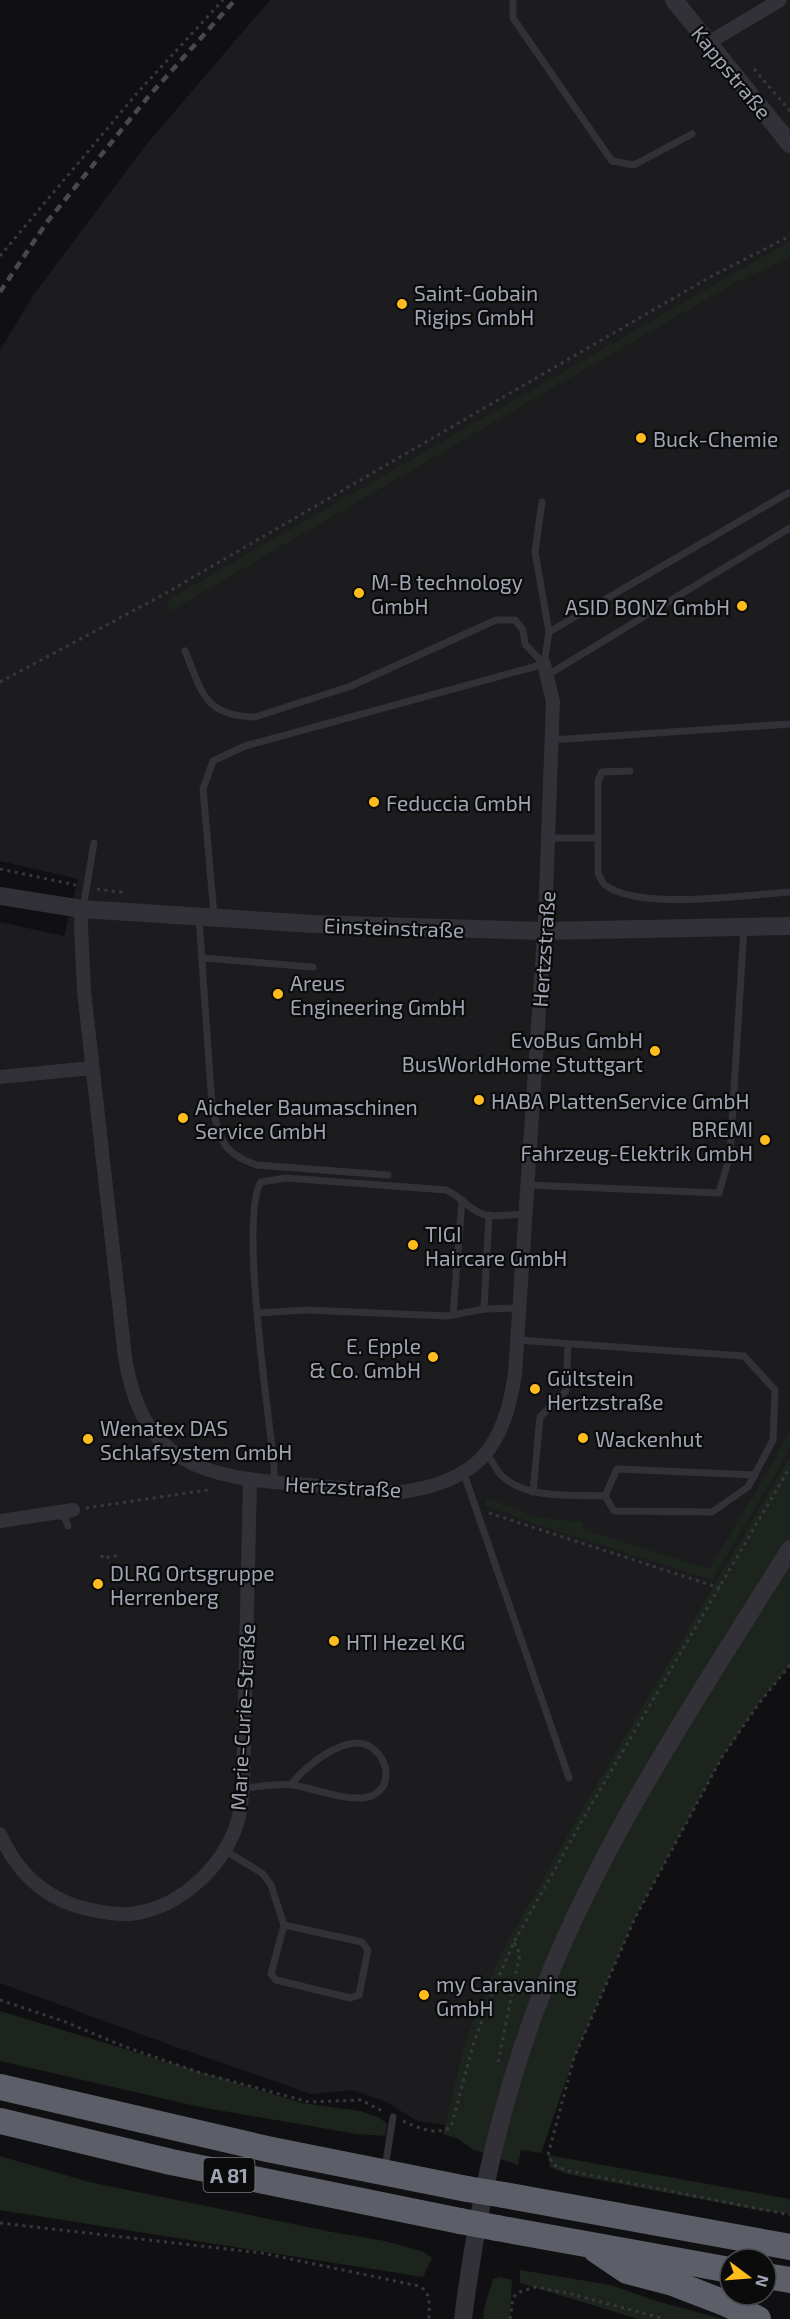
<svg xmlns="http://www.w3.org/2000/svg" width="790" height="2319" viewBox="0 0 790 2319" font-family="'Exo 2',sans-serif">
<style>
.built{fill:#1c1c1f}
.green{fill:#1c241d}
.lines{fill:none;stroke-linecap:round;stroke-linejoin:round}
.path{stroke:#37383e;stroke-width:3;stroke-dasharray:3 4.5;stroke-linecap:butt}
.service{stroke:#313137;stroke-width:7}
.minor{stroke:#313137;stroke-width:14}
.tertiary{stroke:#313137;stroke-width:18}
.motorway{stroke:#5c5f68;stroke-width:26}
.rail{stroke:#484950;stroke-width:4.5;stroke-dasharray:8 6;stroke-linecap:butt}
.motorway-bridge{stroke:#5c5f68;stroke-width:26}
.poi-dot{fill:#febd1c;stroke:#0b0b0c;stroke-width:2}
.labels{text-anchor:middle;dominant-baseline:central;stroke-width:4.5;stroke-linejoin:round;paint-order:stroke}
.shield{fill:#0b0b0c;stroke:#737781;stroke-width:1.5}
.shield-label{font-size:20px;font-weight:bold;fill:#a0a5b3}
.street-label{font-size:21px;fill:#a0a5b3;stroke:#0b0b0c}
.poi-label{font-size:21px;fill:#a0a5b3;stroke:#0b0b0c;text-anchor:start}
</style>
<rect width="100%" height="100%" fill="#101012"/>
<path class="built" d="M270 0H790V1456L585 1803 501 1953 466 2038 446 2125 417 2121 385 2101 352 2090 311 2094 162 2042 0 1983V922L64 936 78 879 0 861V350L34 294 145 146Z"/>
<g class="green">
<path d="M790 241V257L733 284 537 397 169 612 168 600Z"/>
<path d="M790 1430V1446L780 1467 712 1580 535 1524 484 1505 488 1498 540 1518 583 1522V1529L709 1569 772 1464Z"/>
<path d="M790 1456V1665L760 1702 722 1757 635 1918 574 2058 541 2153 521 2150 518 2165 472 2149 458 2139 443 2134 466 2038 501 1953 585 1803Z"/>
<path d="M0 2011 302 2103 360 2111 380 2118 387 2124 385 2136 357 2134 200 2107 0 2061Z"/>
<path d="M548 2155 790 2199V2214L758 2210 567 2174 550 2167Z"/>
<path d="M0 2156 89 2182 337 2233 385 2241 424 2252 432 2258 423 2277 0 2210Z"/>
<path d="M520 2270 611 2285 656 2301 723 2319H638L520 2283Z"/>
<path d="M500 2277 512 2280 510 2319H483L484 2308 493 2279Z"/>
</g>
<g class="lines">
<g class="path">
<path d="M754 69 790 111"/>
<path d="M0 256 138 92 223 0"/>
<path d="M0 682 159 597 710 277 790 236"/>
<path d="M0 869 76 885"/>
<path d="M97 889 127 893"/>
<path d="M86 1508 207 1490 210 1486"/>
<path d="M489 1513 720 1588"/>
<path d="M102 1555V1558L116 1556 117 1561"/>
<path d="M790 1665 760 1702 722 1757 635 1918 574 2058 548 2155 554 2165 565 2170 790 2215"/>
<path d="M0 2000 63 2021 123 2046 201 2073 309 2102 361 2100 384 2112"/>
<path d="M498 2062 520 1954 514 1942"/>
<path d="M403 2121C419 2128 435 2136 451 2127L474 2042 495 1985 514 1942 587 1812 790 1467"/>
<path d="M0 2223 262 2253 419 2286C432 2293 429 2306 429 2319"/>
<path d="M510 2319 513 2298 517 2293 535 2287 567 2293 665 2319"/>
</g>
<g class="service">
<path d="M513 0V18L612 161 634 165 692 134"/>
<path d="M542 502 535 552 549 632"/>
<path d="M185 651C202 691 203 716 255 717L351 686 496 620H515L523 630 525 644 544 664"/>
<path d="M544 664 549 632 788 493"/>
<path d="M546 676 790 528"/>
<path d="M552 740 790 724"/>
<path d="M630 771 602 772 598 781V873C600 877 602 882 605 885 639 911 746 895 790 892"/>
<path d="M548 838H597"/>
<path d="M83 908 94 843"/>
<path d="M214 915 203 789 213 761 245 746 544 664"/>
<path d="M199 918 212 1106C221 1140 221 1153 257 1165L388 1175"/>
<path d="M203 958 313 967"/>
<path d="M528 1185 719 1193 730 1155 744 927"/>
<path d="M484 1309 489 1215"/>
<path d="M258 1313 306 1310 447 1316 484 1309 520 1308"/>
<path d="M453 1315 462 1200"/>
<path d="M487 1452C491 1460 495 1469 502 1476 528 1500 571 1494 605 1496L614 1511 712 1512 748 1487 773 1440 775 1390 744 1356 517 1340"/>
<path d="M464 1474 569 1778"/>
<path d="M274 1482V1465C269 1416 239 1215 261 1182L286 1178 446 1190C459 1195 466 1206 478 1212 490 1219 511 1214 526 1214"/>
<path d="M533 1492 540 1417 566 1391 568 1344"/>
<path d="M605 1496 617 1469 755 1475"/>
<path d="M58 1515 65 1518 68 1526"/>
<path d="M243 1788C259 1787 278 1783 293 1785 316 1789 339 1799 362 1798 391 1796 393 1763 372 1748 350 1730 304 1766 291 1785"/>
<path d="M224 1850 262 1873 271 1885 284 1925 362 1942 368 1950 359 1995 350 1998 276 1980 271 1974 284 1925"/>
<path d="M385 2168 393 2117"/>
</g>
<g class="minor">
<path d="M708 43 780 0"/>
<path d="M82 909 81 926 84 991 125 1357C142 1463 201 1477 297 1484 332 1487 367 1491 402 1492 478 1481 505 1447 515 1373L545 919 553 702 544 664"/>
<path d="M0 1077 92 1068"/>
<path d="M0 1521 73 1510"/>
<path d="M0 1834C18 1875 47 1901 92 1910 106 1913 123 1916 137 1913 184 1905 228 1862 239 1816 241 1807 242 1797 243 1788L250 1480"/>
</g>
<g class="tertiary">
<path d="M674 0 790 144"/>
<path d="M0 896 82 909 313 924 544 931 790 926"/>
<path d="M463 2319C476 2215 498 2113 534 2014 595 1848 697 1699 790 1549"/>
</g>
<g class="motorway">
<path d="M0 2087 267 2149 467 2189"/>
<path d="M0 2121 171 2162 460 2221"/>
<path d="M504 2195 790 2247"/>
<path d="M497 2228 730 2270"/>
<path d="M596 2250 627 2271 673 2283 725 2303 758 2319"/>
<path d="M766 2276 790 2280"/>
</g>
<path class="rail" d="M0 292 47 222 148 97 235 0"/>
<g class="motorway-bridge">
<path d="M467 2189 504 2195"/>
<path d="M460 2221 497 2228"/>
</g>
</g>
<g class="poi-dot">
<circle cx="402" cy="304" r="6"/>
<circle cx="641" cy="438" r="6"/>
<circle cx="359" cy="593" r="6"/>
<circle cx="742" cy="606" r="6"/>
<circle cx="374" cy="802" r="6"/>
<circle cx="278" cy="994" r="6"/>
<circle cx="655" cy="1051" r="6"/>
<circle cx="479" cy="1100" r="6"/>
<circle cx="183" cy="1118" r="6"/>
<circle cx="765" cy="1140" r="6"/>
<circle cx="413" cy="1245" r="6"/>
<circle cx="433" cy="1357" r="6"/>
<circle cx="535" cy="1389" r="6"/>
<circle cx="583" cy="1438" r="6"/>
<circle cx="88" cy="1439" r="6"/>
<circle cx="98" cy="1584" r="6"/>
<circle cx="334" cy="1641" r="6"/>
<circle cx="424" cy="1995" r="6"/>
</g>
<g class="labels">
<rect class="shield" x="203.5" y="2158" width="51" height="34" rx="4.5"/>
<g class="shield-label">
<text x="229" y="2175">A 81</text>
</g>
<g class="street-label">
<text transform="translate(732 72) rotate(51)">Kappstraße</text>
<text transform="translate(394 927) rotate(2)">Einsteinstraße</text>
<text transform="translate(543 949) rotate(-86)">Hertzstraße</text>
<text transform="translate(343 1486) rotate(3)">Hertzstraße</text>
<text transform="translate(242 1717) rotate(-87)">Marie-Curie-Straße</text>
</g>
<g class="poi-label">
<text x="414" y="292">Saint-Gobain<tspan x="414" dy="24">Rigips GmbH</tspan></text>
<text x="653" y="438">Buck-Chemie</text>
<text x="371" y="581">M-B technology<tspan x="371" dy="24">GmbH</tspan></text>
<text x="730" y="606" text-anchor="end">ASID BONZ GmbH</text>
<text x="386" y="802">Feduccia GmbH</text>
<text x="290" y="982">Areus<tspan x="290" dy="24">Engineering GmbH</tspan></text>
<text x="643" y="1039" text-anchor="end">EvoBus GmbH<tspan x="643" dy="24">BusWorldHome Stuttgart</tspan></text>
<text x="491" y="1100">HABA PlattenService GmbH</text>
<text x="195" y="1106">Aicheler Baumaschinen<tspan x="195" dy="24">Service GmbH</tspan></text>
<text x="753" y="1128" text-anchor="end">BREMI<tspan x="753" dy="24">Fahrzeug-Elektrik GmbH</tspan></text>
<text x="425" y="1233">TIGI<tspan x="425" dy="24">Haircare GmbH</tspan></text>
<text x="421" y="1345" text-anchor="end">E. Epple<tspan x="421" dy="24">&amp; Co. GmbH</tspan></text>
<text x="547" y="1377">Gültstein<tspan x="547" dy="24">Hertzstraße</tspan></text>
<text x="100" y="1427">Wenatex DAS<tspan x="100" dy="24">Schlafsystem GmbH</tspan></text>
<text x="595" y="1438">Wackenhut</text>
<text x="110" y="1572">DLRG Ortsgruppe<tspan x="110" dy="24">Herrenberg</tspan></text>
<text x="346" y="1641">HTI Hezel KG</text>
<text x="436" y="1983">my Caravaning<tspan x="436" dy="24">GmbH</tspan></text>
</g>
</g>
<g transform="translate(748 2277) rotate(106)"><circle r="28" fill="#0b0b0c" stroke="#47494f" stroke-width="1.5"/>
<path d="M0-4.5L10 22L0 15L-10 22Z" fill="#febd1c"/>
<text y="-9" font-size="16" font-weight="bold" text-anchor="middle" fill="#a0a5b3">N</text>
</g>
</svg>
